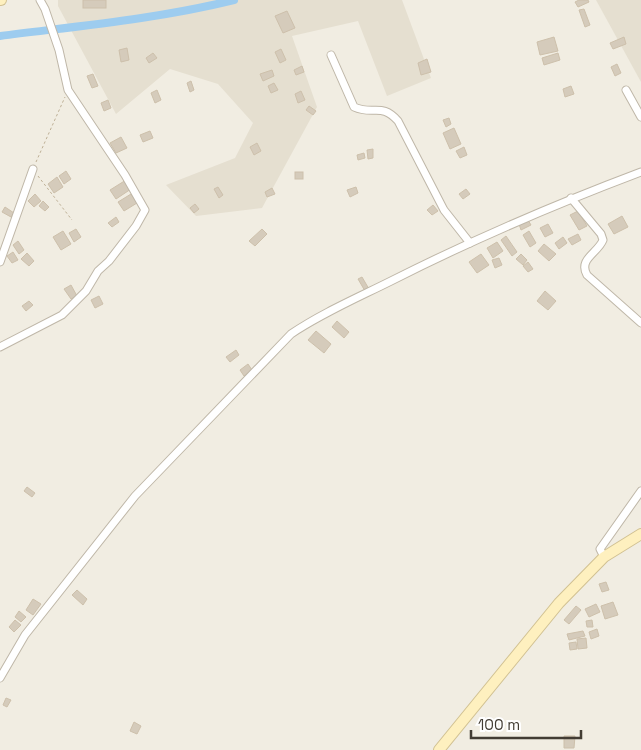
<svg xmlns="http://www.w3.org/2000/svg" width="641" height="750" viewBox="0 0 641 750" font-family="'Space Grotesk',sans-serif">
<style>
.residential{fill:#e5dfd0}
.lines{fill:none;stroke-linecap:round;stroke-linejoin:round}
.canal{stroke:#9dccef;stroke-width:8}
.building{fill:#d5cbbb;stroke:#cdc0ab}
.street-casing{stroke:#bfb7a8;stroke-width:9}
.secondary-casing{stroke:#d1c192;stroke-width:12}
.path{stroke:#beb096;stroke-width:1;stroke-dasharray:2.5 2.5;stroke-linecap:butt}
.street{stroke:#fff;stroke-width:7}
.secondary{stroke:#fef0bf;stroke-width:10}
</style>
<rect width="100%" height="100%" fill="#f1ede2"/>
<g class="residential">
<path d="M58 0H402L431 78 387 96 358 21 292 36 317 107 262 208 196 216 166 185 235 158 253 123 218 84 170 69 116 114 58 6Z"/>
<path d="M596 0H641V82Z"/>
</g>
<g class="lines">
<path class="canal" d="M0 36C78 26 157 19 234 0"/>
</g>
<g class="building">
<rect x="83" y="0" width="23" height="8"/>
<path d="M579 0H588L589 2 578 7 575 2Z"/>
<path d="M584 9 590 25 585 27 579 10Z"/>
<path d="M287 11 295 28 283 33 275 16Z"/>
<path d="M554 37 558 51 540 55 537 42Z"/>
<path d="M624 37 626 44 613 49 610 43Z"/>
<path d="M127 48 129 60 121 62 119 50Z"/>
<path d="M281 49 286 60 280 63 275 52Z"/>
<path d="M153 53 157 58 149 63 146 58Z"/>
<path d="M558 53 560 60 544 65 542 58Z"/>
<path d="M427 59 431 72 421 75 418 63Z"/>
<path d="M617 64 621 73 615 76 611 67Z"/>
<path d="M302 66 304 72 296 75 294 70Z"/>
<path d="M272 70 274 76 263 81 260 74Z"/>
<path d="M93 74 98 86 92 88 87 76Z"/>
<path d="M191 81 194 90 190 92 187 83Z"/>
<path d="M274 83 278 90 271 93 268 86Z"/>
<path d="M571 86 574 94 565 97 563 89Z"/>
<path d="M157 90 161 100 155 103 151 93Z"/>
<path d="M301 91 305 100 298 103 295 94Z"/>
<path d="M108 100 111 108 104 111 101 103Z"/>
<path d="M309 106 316 111 313 115 306 110Z"/>
<path d="M449 118 451 124 446 127 443 120Z"/>
<path d="M454 128 461 144 450 149 443 133Z"/>
<path d="M150 131 153 138 143 142 140 135Z"/>
<path d="M121 137 127 148 116 153 110 143Z"/>
<path d="M257 143 261 151 254 155 250 147Z"/>
<path d="M464 147 467 155 460 158 456 151Z"/>
<path d="M373 149V158L368 159 367 150Z"/>
<path d="M364 153 365 158 358 160 357 155Z"/>
<path d="M66 171 71 179 64 184 59 176Z"/>
<rect x="295" y="172" width="8" height="7"/>
<path d="M57 177 63 187 54 193 48 184Z"/>
<path d="M126 180 131 189 116 199 110 190Z"/>
<path d="M218 187 223 195 219 198 214 189Z"/>
<path d="M356 187 358 193 350 197 347 190Z"/>
<path d="M272 188 275 194 267 197 265 192Z"/>
<path d="M466 189 470 194 463 199 459 194Z"/>
<path d="M35 194 41 201 34 207 28 201Z"/>
<path d="M131 194 137 203 124 211 118 202Z"/>
<path d="M43 201 49 207 45 211 39 206Z"/>
<path d="M195 204 199 209 194 213 190 208Z"/>
<path d="M433 205 438 211 432 215 427 210Z"/>
<path d="M5 207 14 213 11 217 2 212Z"/>
<path d="M578 211 587 226 579 230 570 215Z"/>
<path d="M622 216 628 227 614 234 608 224Z"/>
<path d="M116 217 119 222 112 227 108 223Z"/>
<path d="M528 220 531 225 521 230 519 224Z"/>
<path d="M548 224 553 233 545 237 540 228Z"/>
<path d="M76 229 81 237 74 242 69 233Z"/>
<path d="M262 229 267 234 255 246 249 241Z"/>
<path d="M63 231 71 244 61 250 53 237Z"/>
<path d="M529 231 536 243 530 247 523 235Z"/>
<path d="M578 234 581 240 572 245 568 239Z"/>
<path d="M506 236 517 252 512 256 501 240Z"/>
<path d="M563 237 567 243 559 249 555 243Z"/>
<path d="M18 241 24 250 19 254 13 245Z"/>
<path d="M497 242 503 251 493 258 487 248Z"/>
<path d="M544 244 556 254 549 261 538 251Z"/>
<path d="M13 252 18 260 12 263 7 256Z"/>
<path d="M27 253 34 261 29 266 21 259Z"/>
<path d="M481 254 489 265 477 273 469 262Z"/>
<path d="M521 254 527 260 523 265 516 259Z"/>
<path d="M499 258 502 265 495 268 492 260Z"/>
<path d="M528 262 533 269 528 272 523 266Z"/>
<path d="M362 277 369 289 365 291 358 279Z"/>
<path d="M71 285 77 296 71 299 64 289Z"/>
<path d="M545 291 556 301 548 310 537 301Z"/>
<path d="M99 296 103 304 95 308 91 300Z"/>
<path d="M29 301 33 305 26 311 22 306Z"/>
<path d="M337 321 349 332 344 338 332 327Z"/>
<path d="M316 331 331 344 324 353 308 340Z"/>
<path d="M236 350 239 355 230 362 226 357Z"/>
<path d="M248 364 252 370 244 376 240 370Z"/>
<path d="M27 487 35 493 32 497 24 491Z"/>
<path d="M606 582 609 590 602 592 599 584Z"/>
<path d="M77 590 87 599 83 605 72 595Z"/>
<path d="M33 599 41 604 33 615 26 610Z"/>
<path d="M613 602 618 615 605 619 601 606Z"/>
<path d="M596 604 600 612 589 617 585 609Z"/>
<path d="M576 606 581 610 569 624 564 620Z"/>
<path d="M19 611 26 617 21 622 15 617Z"/>
<path d="M15 620 21 625 14 632 9 627Z"/>
<path d="M592 620 593 627H587L586 621Z"/>
<path d="M597 629 599 636 591 639 589 632Z"/>
<path d="M583 631 585 636 569 640 567 634Z"/>
<path d="M586 638 587 648 578 649 577 639Z"/>
<path d="M576 642 577 649 570 650 569 643Z"/>
<path d="M6 698 11 700 7 707 3 705Z"/>
<path d="M134 722 141 726 137 734 130 731Z"/>
<path d="M564 736H575L574 748H564Z"/>
</g>
<g class="lines">
<defs>
<g id="street">
<path d="M331 55 354 107C374 116 381 102 398 121L444 210 470 243"/>
<path d="M626 90 641 117"/>
<path d="M571 198 601 234 603 240C598 253 578 259 587 275L641 323"/>
<path d="M0 262 33 169"/>
<path d="M0 347 62 315 86 291 98 271 109 261 136 226 145 210 125 175 68 90 59 50 45 9 40 0"/>
<path d="M604 557 600 549 641 491"/>
<path d="M0 678 25 635 135 496 291 334C322 313 357 298 391 281 472 240 556 204 641 172"/>
</g>
<g id="secondary">
<path d="M0 0H1"/>
<path d="M439 750 559 603 604 557 641 534"/>
</g>
</defs>
<use href="#street" class="street-casing"/>
<use href="#secondary" class="secondary-casing"/>
<g class="path">
<path d="M36 162 65 97"/>
<path d="M38 176 72 220"/>
</g>
<use href="#street" class="street"/>
<use href="#secondary" class="secondary"/>
</g>
<path d="M471 730v8h110v-8" fill="none" stroke="#423c33" stroke-width="2.5"/>
<text x="478" y="730" font-size="15" fill="#423c33" stroke="#ffffff" stroke-width="4" paint-order="stroke">100 m</text>
</svg>
